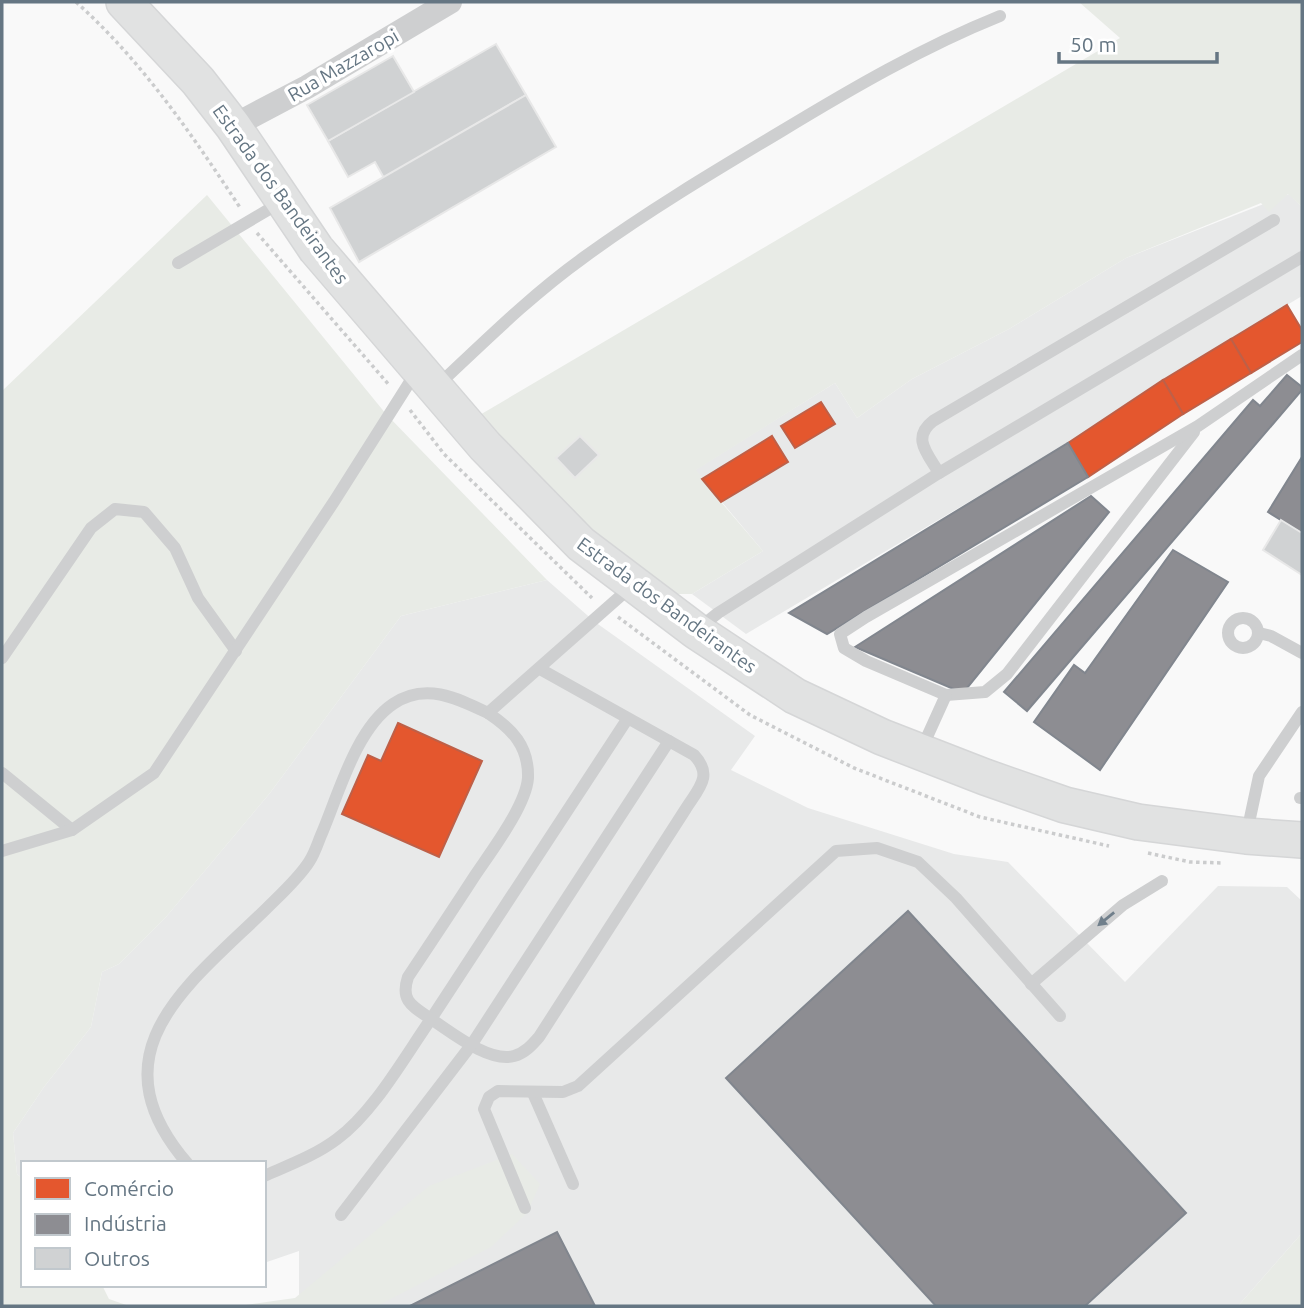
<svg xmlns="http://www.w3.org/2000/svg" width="1304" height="1308" viewBox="0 0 1304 1308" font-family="Ubuntu,sans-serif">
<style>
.built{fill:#e8e9e9}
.green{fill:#e8ebe6}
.shops{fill:#e4572e;stroke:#be6048;stroke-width:2}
.industry{fill:#8d8d92;stroke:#81868e;stroke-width:2}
.building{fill:#d0d2d3;stroke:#e8e8e8;stroke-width:2}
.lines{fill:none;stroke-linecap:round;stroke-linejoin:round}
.secondary-casing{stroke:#d5d6d7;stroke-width:38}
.path{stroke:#cbcccd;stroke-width:3.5;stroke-dasharray:3.5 3.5;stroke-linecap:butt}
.lane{stroke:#cecfd0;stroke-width:12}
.street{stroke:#cecfd0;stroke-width:24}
.secondary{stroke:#e1e2e2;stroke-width:35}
.oneway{fill:#707f8b}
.labels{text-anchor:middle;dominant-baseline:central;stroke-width:7;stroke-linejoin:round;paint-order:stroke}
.street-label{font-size:19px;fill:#657683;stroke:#fff}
</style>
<rect width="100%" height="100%" fill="#f9f9f9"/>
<g class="built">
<path d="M1289 194 1302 207V296L1163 380 1068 443 746 634 692 594 763 551 695 470 835 383 857 418 912 379 1009 329 1126 258Z"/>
<path d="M547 580 595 622 755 736 731 770 808 808 954 854 1008 862 1125 982 1218 886 1287 887 1302 901V1233L1238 1306H299V1251L264 1263V1163H23V1179L17 1174 13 1133 44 1087 91 1027 102 972 119 964 166 917 270 793 401 616Z"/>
</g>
<g class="green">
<path d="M1079 2H1302V207L1288 194 1269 212 1261 203 1126 258 1009 329 912 379 857 418 835 383 696 470 721 502 763 551 692 594H667L603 546 478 416 1120 38Z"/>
<path d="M207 195 386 414 547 580 401 616 270 793 166 917 119 964 102 972 91 1027 44 1087 13 1133 17 1174 23 1179V1285H102L109 1299 129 1306H2V391Z"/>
<path d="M512 1154 540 1184 527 1213 491 1247 377 1306H239L295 1298 429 1186Z"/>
<path d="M1302 1233V1306H1238Z"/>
</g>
<g class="shops">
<path d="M1287 305 1302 330V342L1251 373 1231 339Z"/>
<path d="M1231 339 1251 373 1183 414 1163 380Z"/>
<path d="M1163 380 1183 414 1088 477 1068 443Z"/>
<path d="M821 402 835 424 795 448 781 426Z"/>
<path d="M772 436 788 462 721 502 702 479Z"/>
<path d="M398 723 482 761 439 857 342 814 368 755 381 761Z"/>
</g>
<g class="industry">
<path d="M1287 375 1302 387V390L1027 711 1004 692 1253 400 1260 406Z"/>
<path d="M1068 443 1088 477 827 634 789 613Z"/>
<path d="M1302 457V533L1268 512Z"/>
<path d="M1091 496 1109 512 963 693 855 647Z"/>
<path d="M1173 550 1228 582 1100 770 1034 722 1074 665 1085 673Z"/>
<path d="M908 911 1186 1213 1085 1306H936L726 1078Z"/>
<path d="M557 1232 595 1306H410Z"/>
</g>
<g class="building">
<path d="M496 44 526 95 384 178 375 162 348 177 328 141Z"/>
<path d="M393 56 414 92 328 141 307 105Z"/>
<path d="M526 95 556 147 359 262 330 208Z"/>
<path d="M580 436 599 455 575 478 556 458Z"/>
<path d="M1281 520 1302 533V575L1263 550Z"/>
</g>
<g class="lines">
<defs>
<path id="secondary" d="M124 2 198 81 233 126 316 249 485 446 581 544 696 631 795 696 882 737 985 777 1065 805 1138 822 1246 836 1302 840"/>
</defs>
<use href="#secondary" class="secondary-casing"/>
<g class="path">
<path d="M76 2C143 62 192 135 241 209"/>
<path d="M257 233 390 386"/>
<path d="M410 410 444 454 592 598"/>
<path d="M618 617 750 715 854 768 980 817 1109 846"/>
<path d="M1148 853 1190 862 1223 863"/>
</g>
<g class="lane">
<path d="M178 263 283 201"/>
<path d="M436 387C483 343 530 296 583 258 646 212 713 172 780 132 851 89 923 47 1000 16"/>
<path d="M939 473C928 454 911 438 933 421L1274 220"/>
<circle cx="1243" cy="633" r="15"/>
<path d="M698 629 718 613 939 473 1302 257"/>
<path d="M1259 633 1271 636 1302 653"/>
<path d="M2 658 91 528 115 509 144 512 175 548 198 598 236 651"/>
<path d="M540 669 694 755C714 776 698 789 685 810L539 1037C532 1045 525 1053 514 1056 489 1063 451 1032 431 1019L628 718"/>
<path d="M946 695 985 692 1007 674 1194 432"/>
<path d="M922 748 946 695 866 661 844 648 840 634 866 617 1198 426 1302 355"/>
<path d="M2 773 72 830"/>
<path d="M1300 798H1302"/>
<path d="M1247 832 1259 776 1302 712"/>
<path d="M2 851 72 830 154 773 335 500 418 369"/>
<path d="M1031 984 1123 905 1162 881"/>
<path d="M533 1093 573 1184"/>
<path d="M187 1163C92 1052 188 985 266 909 281 894 298 879 309 862 315 853 318 842 322 833 339 793 356 729 393 704 425 682 457 698 488 713L633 585"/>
<path d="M264 1176C289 1165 316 1155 337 1139 374 1112 405 1056 431 1019 412 1006 400 1001 408 977 430 944 452 911 474 877 490 853 526 806 528 778 529 746 512 729 488 713"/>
<path d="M525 1208 484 1109 489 1097 498 1091 563 1092 578 1086 836 851 877 848 918 862 956 898 1060 1016"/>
<path d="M341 1215 472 1044 669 741"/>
</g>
<path class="street" d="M233 126 307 87 450 2"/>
<use href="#secondary" class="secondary"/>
</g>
<defs><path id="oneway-solid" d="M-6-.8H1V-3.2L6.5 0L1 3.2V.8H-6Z" transform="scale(1.75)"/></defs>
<use class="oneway" href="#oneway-solid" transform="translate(1106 919) rotate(141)"/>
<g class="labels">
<g class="street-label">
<text transform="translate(343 65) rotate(-30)">Rua Mazzaropi</text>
<text transform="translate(281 194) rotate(54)">Estrada dos Bandeirantes</text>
<text transform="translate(667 605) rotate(36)">Estrada dos Bandeirantes</text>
</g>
</g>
<rect width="1304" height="1308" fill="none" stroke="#657683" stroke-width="7"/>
<rect x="21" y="1161" width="245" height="126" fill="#ffffff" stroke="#c1c8cd" stroke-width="2"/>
<rect x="35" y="1178" width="35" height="21" fill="#e4572e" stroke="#c1c8cd" stroke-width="2"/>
<text x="84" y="1196" font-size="21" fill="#657683">Comércio</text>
<rect x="35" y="1214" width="35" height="21" fill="#8d8d92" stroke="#c1c8cd" stroke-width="2"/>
<text x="84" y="1231" font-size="21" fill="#657683">Indústria</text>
<rect x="35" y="1248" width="35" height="21" fill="#d0d2d3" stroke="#c1c8cd" stroke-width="2"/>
<text x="84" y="1266" font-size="21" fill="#657683">Outros</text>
<path d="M1059 52v10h158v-10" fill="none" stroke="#657683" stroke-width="3.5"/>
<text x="1070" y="52" font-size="21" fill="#657683" stroke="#ffffff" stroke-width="5" paint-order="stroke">50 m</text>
</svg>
